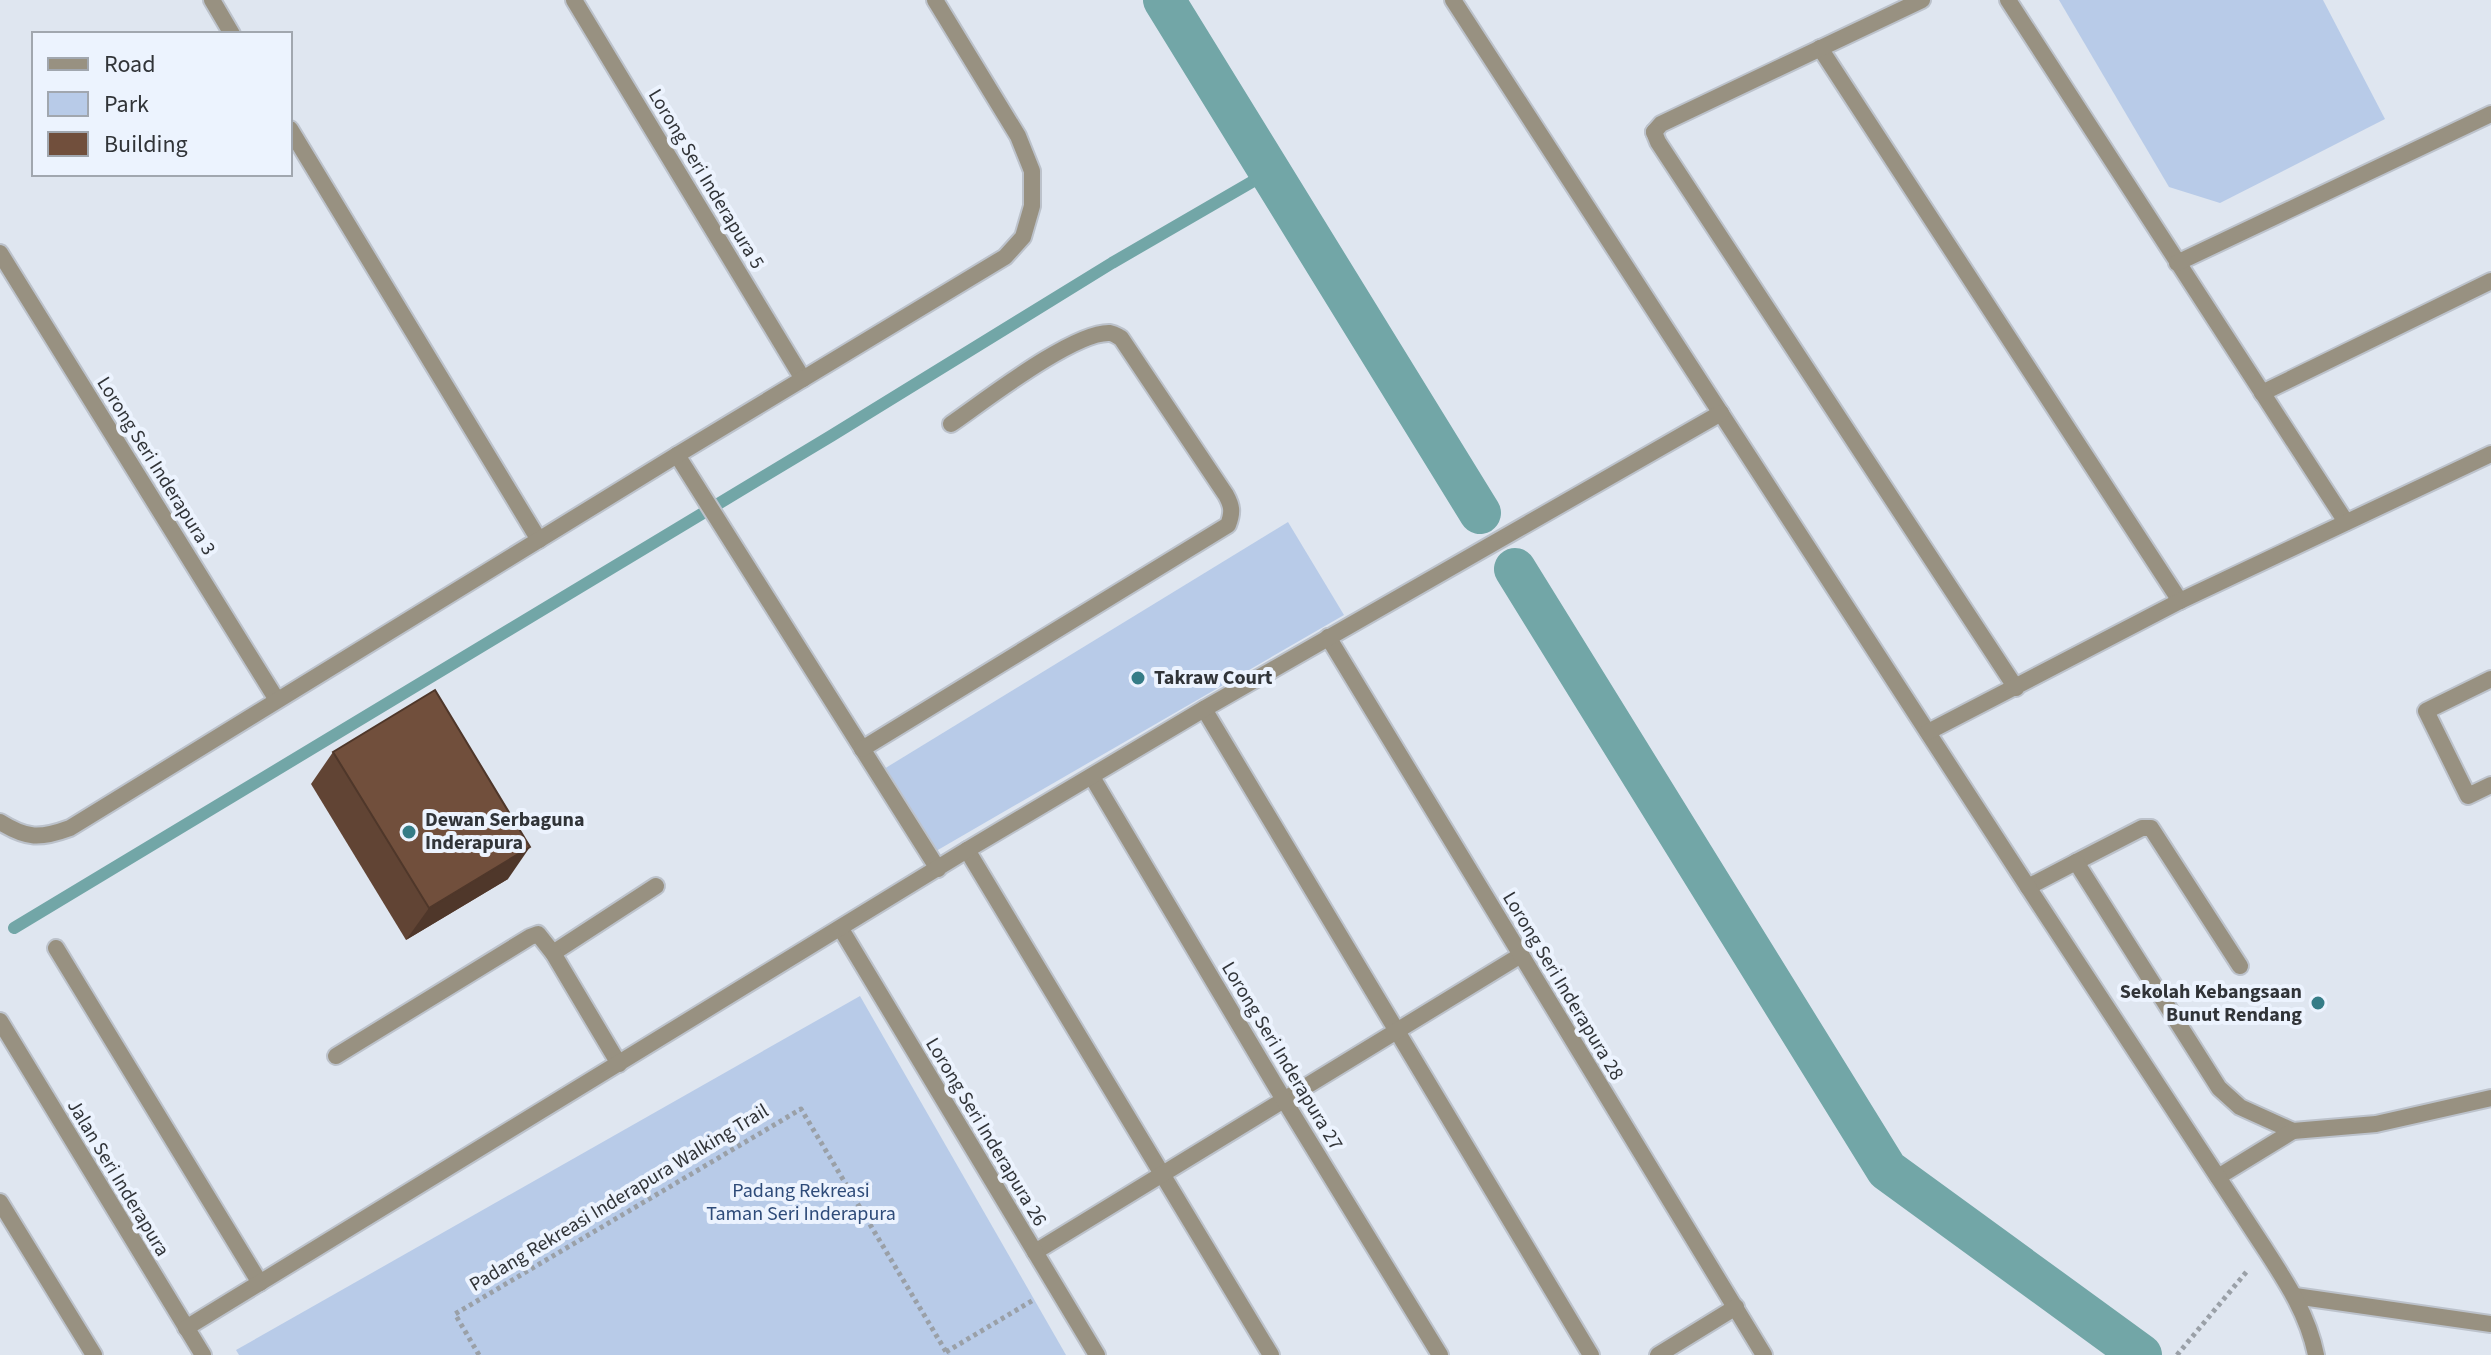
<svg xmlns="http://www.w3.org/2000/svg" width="2491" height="1355" viewBox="0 0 2491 1355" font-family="'Source Sans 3',sans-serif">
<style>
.green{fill:#b8cbe8}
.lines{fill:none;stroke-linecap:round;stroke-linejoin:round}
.stream{stroke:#72a6a7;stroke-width:12}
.canal{stroke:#72a6a7;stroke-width:42}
.service-casing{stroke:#bcc2cb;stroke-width:20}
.minor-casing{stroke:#bcc2cb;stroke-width:20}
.path{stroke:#9aa0a7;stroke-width:5;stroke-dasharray:4 4;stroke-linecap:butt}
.service{stroke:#989181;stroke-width:16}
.minor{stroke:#989181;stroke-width:16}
.wall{fill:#614434}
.shaded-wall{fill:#4f372a}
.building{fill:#714f3c;stroke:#4f372a;stroke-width:2}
.poi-dot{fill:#357c86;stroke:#ecf3fe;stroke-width:3}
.labels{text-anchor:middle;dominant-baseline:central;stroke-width:8;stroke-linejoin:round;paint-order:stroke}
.street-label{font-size:20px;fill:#313438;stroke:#ecf3fe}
.poi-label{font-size:20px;font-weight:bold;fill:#313438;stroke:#ecf3fe;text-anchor:start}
.park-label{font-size:20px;fill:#2e4b79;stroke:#ecf3fe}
</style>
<rect width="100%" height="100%" fill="#dfe6f0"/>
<g class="green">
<path d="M2059 0H2323L2385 119 2220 203 2169 187Z"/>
<path d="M1288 522 1344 615 924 858 879 772Z"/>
<path d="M860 996 1066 1355H239L236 1350Z"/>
</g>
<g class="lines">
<path class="stream" d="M14 928 831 436 1112 263 1269 172"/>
<g class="canal">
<path d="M1164 0 1480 513"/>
<path d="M1515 569 1887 1170 2141 1355"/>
</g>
<defs>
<g id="service">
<path d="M1820 48 2180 601"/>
<path d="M1654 132 1661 124 1922 0"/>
<path d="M2262 393 2491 281"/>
<path d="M677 455 938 869"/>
<path d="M2491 679 2426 711 2468 796 2491 785"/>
<path d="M1204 709 1591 1355"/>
<path d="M862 749 1228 525C1233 512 1232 506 1226 495L1121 338C1117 336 1115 334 1110 333 1074 331 983 402 951 424"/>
<path d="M967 850 1271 1355"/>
<path d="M2076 862 2142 828H2151L2240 966"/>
<path d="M2028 887 2076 862 2219 1088 2240 1107 2293 1131 2376 1124 2491 1098"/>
<path d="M56 948 260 1283"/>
<path d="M553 953 656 886"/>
<path d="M336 1056 530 937 538 934 553 953 619 1064"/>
<path d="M2218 1177 2293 1131"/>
<path d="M1035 1252 1521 955"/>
<path d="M2295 1296 2491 1324"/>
</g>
<g id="minor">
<path d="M212 0 232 34"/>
<path d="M574 0 803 379"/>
<path d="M1453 0 2028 887 2265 1249C2287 1283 2308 1315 2316 1355"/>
<path d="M2008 0 2346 522"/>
<path d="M290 129 539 540"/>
<path d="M1654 132 1658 142 2016 688"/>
<path d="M0 253 277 700"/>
<path d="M2177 263 2491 114"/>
<path d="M1328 637 1764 1355"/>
<path d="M1928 732 2180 601 2491 454"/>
<path d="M1092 777 1284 1100 1440 1355"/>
<path d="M0 822C27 839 40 839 70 828L677 455 1005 257 1023 237 1032 206V171L1018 136 935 0"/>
<path d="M841 929 1097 1355"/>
<path d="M0 1021 203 1355"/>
<path d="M0 1202 94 1355"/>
<path d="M186 1328 967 850 1204 709 1721 413"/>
<path d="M1658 1355 1736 1307"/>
</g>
</defs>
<use href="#service" class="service-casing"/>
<use href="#minor" class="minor-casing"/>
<g class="path">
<path d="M946 1352 1035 1299"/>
<path d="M479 1355 455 1314 801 1109 948 1355"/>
<path d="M2177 1355 2248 1270"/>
</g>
<use href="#service" class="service"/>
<use href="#minor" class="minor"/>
</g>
<path class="wall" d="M333 752 508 879 406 940 311 784Z"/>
<path class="shaded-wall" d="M530 847 508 879 406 940 429 908Z"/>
<path class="building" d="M435 690 530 847 429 908 333 752Z"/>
<g class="poi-dot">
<circle cx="1138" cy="678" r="8"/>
<circle cx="409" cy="832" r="8"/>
<circle cx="2318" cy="1003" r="8"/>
</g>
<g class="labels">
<g class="street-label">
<text transform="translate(706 179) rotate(59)">Lorong Seri Inderapura 5</text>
<text transform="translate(156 466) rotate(58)">Lorong Seri Inderapura 3</text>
<text transform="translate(1563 986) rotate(59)">Lorong Seri Inderapura 28</text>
<text transform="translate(1282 1056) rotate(59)">Lorong Seri Inderapura 27</text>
<text transform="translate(986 1132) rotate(59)">Lorong Seri Inderapura 26</text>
<text transform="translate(118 1178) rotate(59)">Jalan Seri Inderapura</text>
<text transform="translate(619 1198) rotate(-31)">Padang Rekreasi Inderapura Walking Trail</text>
</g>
<g class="poi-label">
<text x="1154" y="678">Takraw Court</text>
<text x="425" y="820">Dewan Serbaguna<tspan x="425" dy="23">Inderapura</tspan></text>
<text x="2302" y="992" text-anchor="end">Sekolah Kebangsaan<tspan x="2302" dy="23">Bunut Rendang</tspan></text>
</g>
<g class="park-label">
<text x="801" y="1191">Padang Rekreasi<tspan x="801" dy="23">Taman Seri Inderapura</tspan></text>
</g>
</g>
<rect x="32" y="32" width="260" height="144" fill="#ecf3fe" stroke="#a1a7af" stroke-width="2"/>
<rect x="48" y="58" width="40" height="12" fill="#989181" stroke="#a1a7af" stroke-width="2"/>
<text x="104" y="72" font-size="24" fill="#313438">Road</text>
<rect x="48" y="92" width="40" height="24" fill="#b8cbe8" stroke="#a1a7af" stroke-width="2"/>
<text x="104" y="112" font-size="24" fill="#313438">Park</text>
<rect x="48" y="132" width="40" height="24" fill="#714f3c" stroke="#a1a7af" stroke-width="2"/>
<text x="104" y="152" font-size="24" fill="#313438">Building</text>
</svg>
